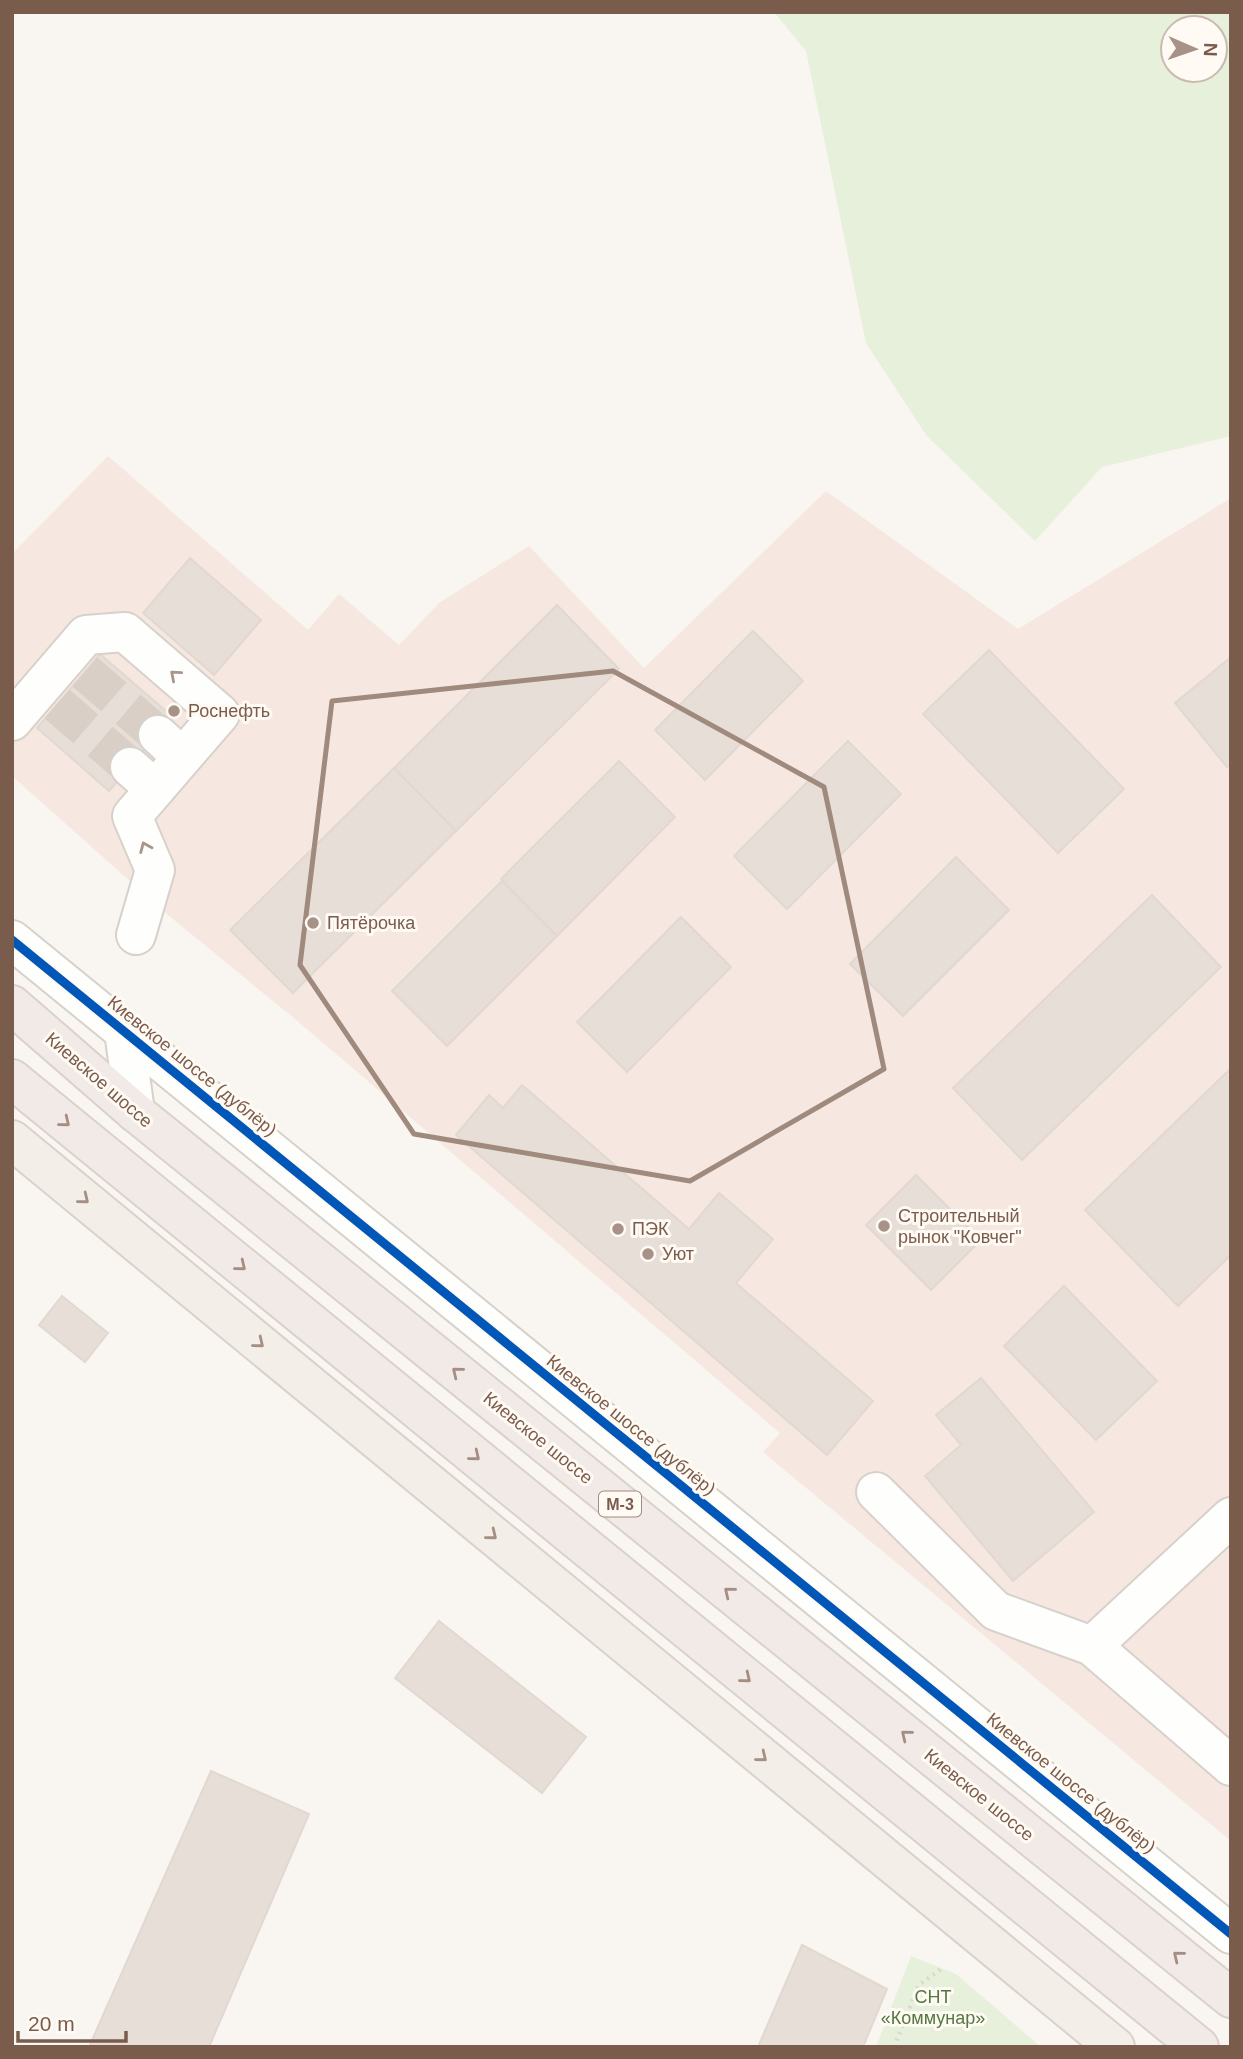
<svg xmlns="http://www.w3.org/2000/svg" width="1243" height="2059" viewBox="0 0 1243 2059" font-family="Arial,sans-serif">
<style>
.commercial{fill:#f6e8e1}
.green{fill:#e7f0db;fill-rule:evenodd}
.building{fill:#e6ded7;stroke:#e2d8d2;stroke-width:2}
.lines{fill:none;stroke-linecap:round;stroke-linejoin:round}
.minor-tunnel{stroke:#d9cfc7;stroke-width:38;stroke-dasharray:38 19;stroke-linecap:butt}
.minor-casing{stroke:#d7d1cb;stroke-width:42}
.major-casing{stroke:#dad1cc;stroke-width:42}
.highway-casing{stroke:#dad1cc;stroke-width:42}
.path{stroke:#dcd5d0;stroke-width:4.5;stroke-dasharray:2 5;stroke-linecap:butt}
.minor{stroke:#fefefd;stroke-width:38}
.major{stroke:#f3eee8;stroke-width:38}
.highway{stroke:#f2eae7;stroke-width:38}
.cycleway-casing{stroke:#fffaf3;stroke-width:13}
.cycleway{stroke:#0057b8;stroke-width:9}
.oneway{stroke:#a8958b}
.oneway2{stroke:#a48e83}
.oneway3{stroke:#a48f83}
.marked{fill:none;stroke:#9f8a7d;stroke-width:5;stroke-linejoin:round}
.poi-dot{fill:#a69286;stroke:#fffaf3;stroke-width:2.5}
.labels{text-anchor:middle;dominant-baseline:central;stroke-width:6;stroke-linejoin:round;paint-order:stroke}
.shield{fill:#fffaf3;stroke:#a28b7f;stroke-width:2}
.shield-label{font-size:16px;font-weight:bold;fill:#7a5c4d}
.poi-label{font-size:18px;fill:#7a5c4d;stroke:#fffaf3;text-anchor:start}
.street-label{font-size:18px;fill:#7a5c4d;stroke:#fffaf3}
.park-label{font-size:18px;fill:#537a41;stroke:#fffaf3}
</style>
<rect width="100%" height="100%" fill="#f9f5f0"/>
<path class="commercial" d="M108 456 308 630 339 594 399 645 439 603 529 546 644 668 826 491 1018 629 1231 498V1841L763 1452 780 1433 295 1019 168 915 12 776V554Z"/>
<g class="green">
<path d="M774 12H1231V436L1102 467 1035 541 926 435 866 343 806 51ZM1173 28H1215V70H1173Z"/>
<path d="M911 1956 956 1974 1041 2047H876Z"/>
</g>
<g class="building">
<path d="M190 558 261 620 214 675 143 613Z"/>
<path d="M557 605 619 669 456 831 394 768Z"/>
<path d="M753 631 803 681 705 780 655 730Z"/>
<path d="M989 650 1124 789 1058 853 923 714Z"/>
<path d="M100 654 173 717 109 791 37 728Z"/>
<path d="M1231 657V764L1227 767 1175 703Z"/>
<path d="M848 741 901 794 787 909 734 856Z"/>
<path d="M619 761 675 817 557 936 501 879Z"/>
<path d="M394 768 456 831 293 993 230 930Z"/>
<path d="M956 857 1009 910 903 1016 850 964Z"/>
<path d="M502 881 557 936 447 1046 392 991Z"/>
<path d="M1152 895 1221 967 1022 1160 953 1088Z"/>
<path d="M681 917 731 967 627 1072 577 1022Z"/>
<path d="M1231 1068V1255L1178 1306 1085 1210Z"/>
<path d="M522 1085 689 1229 719 1193 773 1239 736 1283 873 1401 827 1455 456 1135 489 1095 503 1108Z"/>
<path d="M916 1175 981 1240 931 1290 866 1225Z"/>
<path d="M1064 1286 1157 1381 1096 1440 1004 1346Z"/>
<path d="M62 1296 108 1333 85 1362 39 1325Z"/>
<path d="M981 1378 1094 1512 1013 1581 925 1476 961 1445 936 1415Z"/>
<path d="M439 1621 586 1737 542 1793 395 1678Z"/>
<path d="M211 1771 309 1814 209 2047H89Z"/>
<path d="M802 1945 887 1989 863 2047H758Z"/>
</g>
<g class="lines">
<g class="minor-tunnel">
<path d="M85 672 158 735"/>
<path d="M57 704 130 767"/>
</g>
<defs>
<g id="minor">
<path d="M12 721 86 635 125 632 220 714 132 816 155 870 136 935"/>
<path d="M158 735 182 757"/>
<path d="M130 767 155 789"/>
<path d="M12 940 1231 1934"/>
<path d="M124 1031 135 1112"/>
<path d="M876 1492 996 1611 1092 1646 1231 1766"/>
<path d="M1092 1646 1231 1517"/>
</g>
<path id="major" d="M12 1140 1115 2047"/>
<g id="highway">
<path d="M12 1005 135 1112 1231 1998"/>
<path d="M12 1079 1199 2047"/>
</g>
</defs>
<use href="#minor" class="minor-casing"/>
<use href="#major" class="major-casing"/>
<use href="#highway" class="highway-casing"/>
<path class="path" d="M894 2047 919 1985 941 1969"/>
<use href="#minor" class="minor"/>
<use href="#major" class="major"/>
<use href="#highway" class="highway"/>
<defs>
<path id="cycleway" d="M12 940 1231 1934"/>
</defs>
<use href="#cycleway" class="cycleway-casing"/>
<use href="#cycleway" class="cycleway"/>
</g>
<defs><path id="oneway-chevron" d="M-2-3.5L2.5 0L-2 3.5" fill="none" stroke-width="1.6" stroke-linecap="round" stroke-linejoin="round" transform="scale(1.75)"/></defs>
<g class="oneway">
<use href="#oneway-chevron" transform="translate(175 675) rotate(-139)"/>
<use href="#oneway-chevron" transform="translate(145 847) rotate(-113)"/>
</g>
<g class="oneway2">
<use href="#oneway-chevron" transform="translate(65 1122) rotate(39)"/>
<use href="#oneway-chevron" transform="translate(241 1266) rotate(39)"/>
<use href="#oneway-chevron" transform="translate(457 1372) rotate(-141)"/>
<use href="#oneway-chevron" transform="translate(475 1456) rotate(39)"/>
<use href="#oneway-chevron" transform="translate(729 1592) rotate(-141)"/>
<use href="#oneway-chevron" transform="translate(746 1678) rotate(39)"/>
<use href="#oneway-chevron" transform="translate(906 1735) rotate(-141)"/>
<use href="#oneway-chevron" transform="translate(1178 1956) rotate(-141)"/>
</g>
<g class="oneway3">
<use href="#oneway-chevron" transform="translate(84 1199) rotate(39)"/>
<use href="#oneway-chevron" transform="translate(259 1343) rotate(39)"/>
<use href="#oneway-chevron" transform="translate(492 1535) rotate(39)"/>
<use href="#oneway-chevron" transform="translate(762 1757) rotate(39)"/>
</g>
<path class="marked" d="M613 671 824 787 884 1069 690 1181 414 1134 300 965 332 701Z"/>
<g class="poi-dot">
<circle cx="174" cy="711" r="7"/>
<circle cx="313" cy="923" r="7"/>
<circle cx="884" cy="1226" r="7"/>
<circle cx="618" cy="1229" r="7"/>
<circle cx="648" cy="1254" r="7"/>
</g>
<g class="labels">
<rect class="shield" x="599" y="1491.5" width="42" height="25" rx="5"/>
<g class="shield-label">
<text x="620" y="1504">М-3</text>
</g>
<g class="poi-label">
<text x="188" y="711">Роснефть</text>
<text x="327" y="923">Пятёрочка</text>
<text x="898" y="1216">Строительный<tspan x="898" dy="21">рынок "Ковчег"</tspan></text>
<text x="632" y="1229">ПЭК</text>
<text x="662" y="1254">Уют</text>
</g>
<g class="street-label">
<text transform="translate(192 1066) rotate(39)">Киевское шоссе (дублёр)</text>
<text transform="translate(99 1080) rotate(41)">Киевское шоссе</text>
<text transform="translate(631 1425) rotate(39)">Киевское шоссе (дублёр)</text>
<text transform="translate(538 1438) rotate(39)">Киевское шоссе</text>
<text transform="translate(1071 1783) rotate(39)">Киевское шоссе (дублёр)</text>
<text transform="translate(979 1795) rotate(39)">Киевское шоссе</text>
</g>
<g class="park-label">
<text x="933" y="1997">СНТ<tspan x="933" dy="21">«Коммунар»</tspan></text>
</g>
</g>
<rect width="1243" height="2059" fill="none" stroke="#7a5c4d" stroke-width="28"/>
<g transform="translate(1194 49) rotate(92)"><circle r="33" fill="#fffaf3" stroke="#cabbb1" stroke-width="2"/>
<path d="M0-5L12 26L0 18L-12 26Z" fill="#a69286"/>
<text y="-10" font-size="19" font-weight="bold" text-anchor="middle" fill="#7a5c4d">N</text>
</g>
<path d="M18 2031v10h108v-10" fill="none" stroke="#7a5c4d" stroke-width="3.5"/>
<text x="28" y="2031" font-size="21" fill="#7a5c4d" stroke="#fffaf3" stroke-width="5" paint-order="stroke">20 m</text>
</svg>
